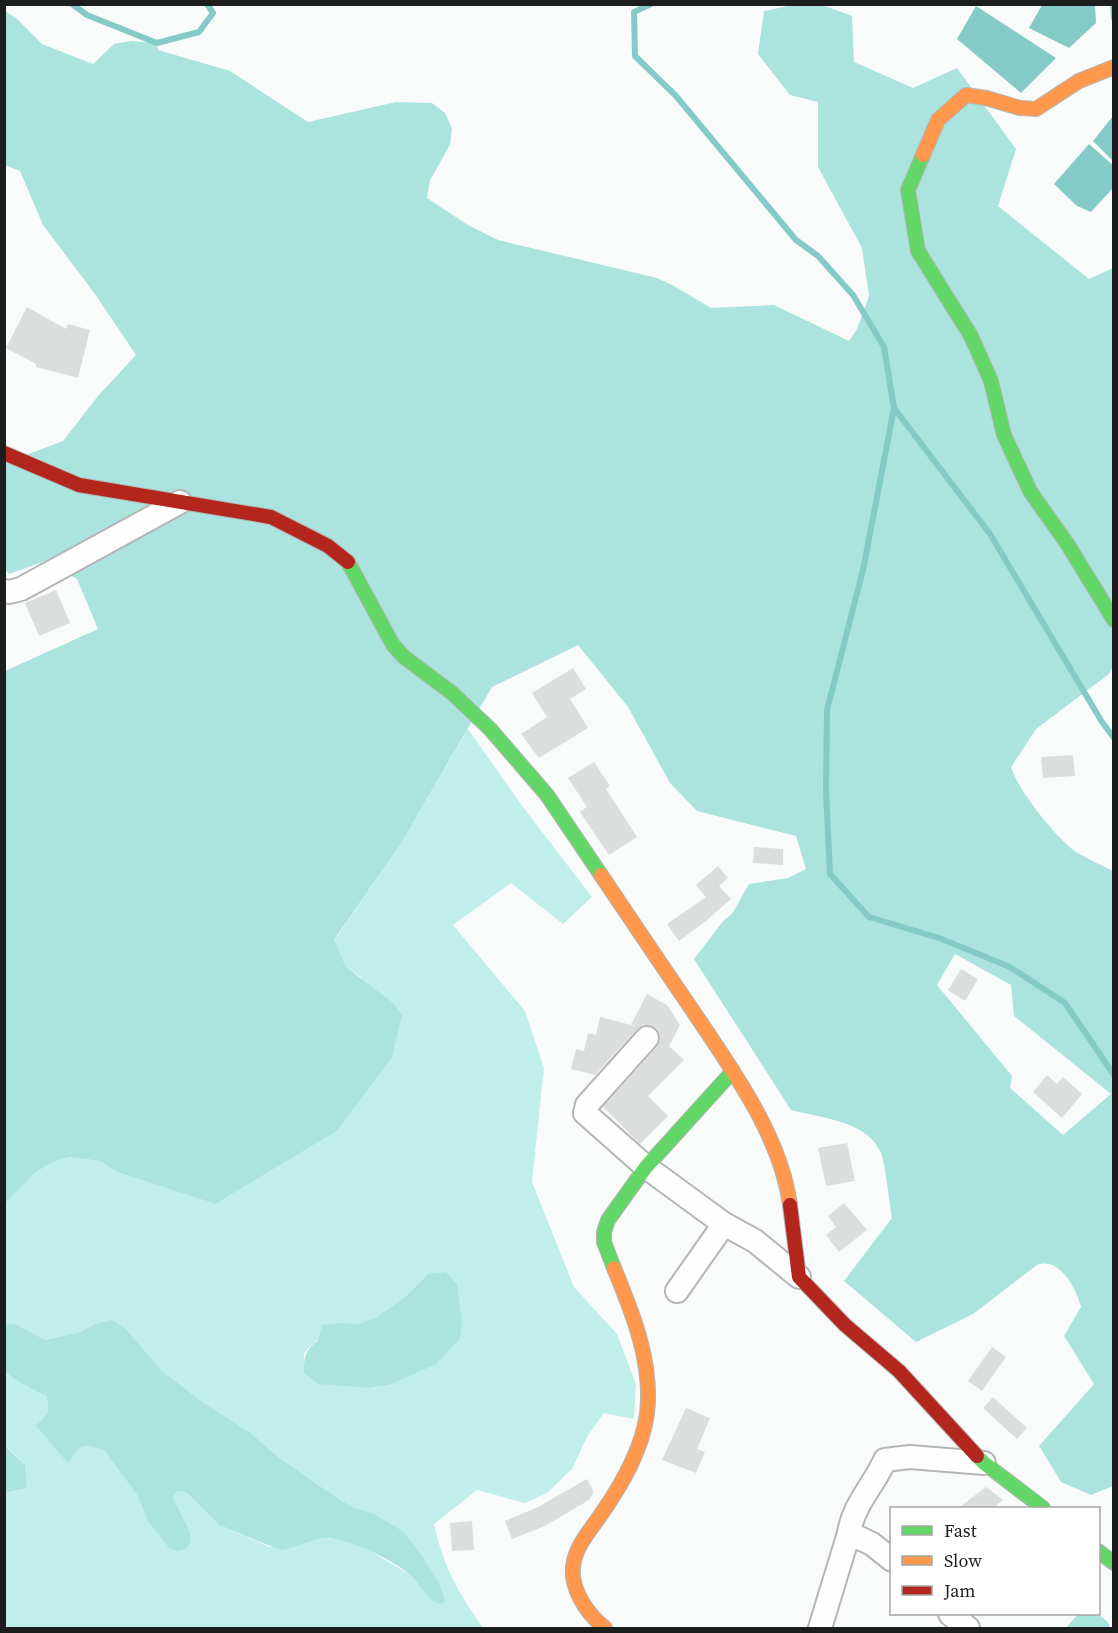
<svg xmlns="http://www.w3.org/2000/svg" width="1118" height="1633" viewBox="0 0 1118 1633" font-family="'Source Serif 4',serif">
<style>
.green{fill:#c0efeb;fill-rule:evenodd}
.forest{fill:#abe3de;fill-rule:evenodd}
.water{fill:#84cac6}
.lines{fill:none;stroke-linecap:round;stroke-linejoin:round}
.stream{stroke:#84cac6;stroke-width:6}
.building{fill:#dcdddd}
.street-casing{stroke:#b4b6b5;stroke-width:26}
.fast-casing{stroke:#b4b6b5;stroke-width:16}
.slow-casing{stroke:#b4b6b5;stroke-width:16}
.jam-casing{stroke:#b4b6b5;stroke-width:16}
.street{stroke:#fefefe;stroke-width:22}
.fast{stroke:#63d668;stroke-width:14}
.slow{stroke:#ff974d;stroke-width:14}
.jam{stroke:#b3261e;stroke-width:14}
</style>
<rect width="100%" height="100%" fill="#f9fbfa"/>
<path class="green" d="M468 729 523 807 592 897 563 924 511 883 453 925 525 1011 544 1068 532 1182 574 1287 617 1334 636 1384 634 1419 604 1413 588 1435 572 1469 547 1493 525 1503 477 1490 434 1524C444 1569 458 1591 483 1628H5V1493L27 1488 25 1465 5 1445 4 1372 15 1380 47 1397 48 1413 67 1462 79 1448 87 1444 104 1450 137 1495 144 1512 189 1530 173 1498 177 1491 186 1492 219 1525 270 1547 323 1538 336 1539 364 1547 410 1575 432 1602 372 1513 355 1508 339 1499 278 1457 251 1433 204 1403 161 1370 127 1330 95 1324 80 1332 45 1340 14 1323 5 1325 4 1203 35 1173 51 1163 69 1157 100 1161 117 1172 215 1204 362 978 346 967 334 941 400 845ZM428 1274 435 1365 389 1385 370 1388 304 1373V1354L309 1347 341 1323C347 1323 354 1325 360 1324 387 1319 410 1292 428 1274Z"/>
<g class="forest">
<path d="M820 4 852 16 854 62 913 88 957 68 1016 149 998 206 1089 279 1113 268V667L1109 674 1036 729 1011 767C1018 790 1056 838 1076 852 1088 859 1101 865 1113 871V1486L1091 1495 1061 1482 1039 1446 1094 1384 1064 1336 1081 1307C1076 1288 1059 1256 1037 1265L973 1314 916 1342 844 1281 892 1218C889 1201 886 1167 881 1153 867 1120 820 1118 791 1110L694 959 724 920 732 914 749 884 788 878 806 869 796 836 697 811 670 783 628 707 578 645 492 687 400 845 334 940 346 967 392 1002 402 1015 392 1057 338 1130 215 1204 117 1172 100 1161 69 1157 51 1163 35 1173 5 1203V671L98 629 77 579 45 561 9 574 5 569V463L63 441 98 396 136 355 95 294 43 225 20 171 5 165V11L16 18 42 44 93 64 114 44 131 41 157 43 158 50 230 71 308 122 396 102 432 103 445 113 452 128 450 145 430 180 427 198 468 225 498 240 657 278 674 286 711 308 774 305 849 341 857 329 869 296 862 248 818 167V102L790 95 758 54 764 11 793 5ZM955 954 1011 985 1014 1016 1111 1094 1063 1135 1010 1088 1012 1076 937 985Z"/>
<path d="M446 1272 457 1285 462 1321 460 1339 435 1365 389 1385 370 1388 318 1384 304 1373C304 1358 304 1350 318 1341L322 1325 341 1323 359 1324 376 1318 404 1298 428 1274Z"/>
<path d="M112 1320 127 1330 161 1370 204 1403 251 1433 278 1457 339 1499 355 1508 372 1513 404 1532 425 1560 439 1584 445 1600 442 1604C426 1601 422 1588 412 1577 399 1562 345 1537 325 1538 309 1539 295 1549 280 1550L219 1525 186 1492 177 1491 173 1498 189 1530 191 1540 187 1548 179 1551 170 1549 148 1521 137 1495 104 1450 86 1445 79 1448 68 1463 36 1426 48 1413 47 1397 15 1380 5 1372V1325L14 1323 45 1340 80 1332 95 1324Z"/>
<path d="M4 1445 25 1465 27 1488 5 1493Z"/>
<path d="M1083 1614H1098L1108 1622 1110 1628H1066L1077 1615Z"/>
</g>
<g class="water">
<path d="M1042 5H1095L1096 23 1069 48 1029 28Z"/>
<path d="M976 6 1056 58 1021 93 957 39Z"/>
<path d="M1113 116V161L1093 141Z"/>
<path d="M1089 144 1114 166 1113 188 1091 212 1077 206 1054 184Z"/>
</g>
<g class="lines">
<g class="stream">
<path d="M72 4 87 15 157 43 199 32 213 13 207 4"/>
<path d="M651 4 634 12 635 56 676 96 796 240 818 256 853 295 884 347 894 408 990 534 1102 722 1114 738"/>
<path d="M1113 4 1114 18"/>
<path d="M894 408 863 570 827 710 826 791 830 874 869 917 939 938 1010 967 1065 1003 1114 1075"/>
</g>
</g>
<g class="building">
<path d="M27 307 66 329 68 324 90 330 78 378 36 367V364L6 348Z"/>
<path d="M56 590 70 623 39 636 25 603Z"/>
<path d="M573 668 586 689 570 699 588 728 539 758 521 734 547 717 532 693Z"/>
<path d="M1073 755 1075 776 1043 778 1041 757Z"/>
<path d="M594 762 610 786 606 789 637 837 609 855 580 812 587 807 568 778Z"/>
<path d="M754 847 783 849V865L753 863Z"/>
<path d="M718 866 728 878 719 886 731 899 706 921 679 941 667 924 706 897 696 885Z"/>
<path d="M961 969 978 979 965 1001 948 990Z"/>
<path d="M647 994 667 1005 680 1025 669 1046 684 1060 648 1096 668 1116 640 1144 603 1107 657 1047 660 1040V1034L656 1028 649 1025H643L637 1029 595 1075 571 1069 576 1049 584 1051 588 1033 596 1035 600 1017 631 1025Z"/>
<path d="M1047 1075 1057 1084 1063 1077 1082 1094 1062 1118 1033 1092Z"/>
<path d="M847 1143 855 1181 826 1186 818 1148Z"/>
<path d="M844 1203 867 1230 839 1252 826 1235 836 1227 828 1216Z"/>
<path d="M992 1347 1006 1357 982 1391 968 1381Z"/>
<path d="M993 1397 1027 1428 1017 1439 983 1408Z"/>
<path d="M686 1408 710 1418 697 1449 705 1452 696 1473 662 1460Z"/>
<path d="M587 1479 594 1492 589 1500 545 1526 512 1539 505 1521 538 1507Z"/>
<path d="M986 1487 1003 1500 992 1509H957Z"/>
<path d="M472 1521 474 1550 452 1551 450 1523Z"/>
</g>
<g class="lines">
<defs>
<g id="street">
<path d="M4 591 9 592 21 589 180 502"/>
<path d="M647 1038 587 1105 585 1113 646 1167 724 1224 755 1241 799 1277"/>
<path d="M677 1291 724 1224"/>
<path d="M849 1533 872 1544 892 1560"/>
<path d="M950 1614 968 1628"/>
<path d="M820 1628 849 1533C853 1505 874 1485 885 1460L910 1457 984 1463"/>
</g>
<g id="fast">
<path d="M923 155 908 190 918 251 971 336 991 381 1004 435 1030 491 1068 545 1114 620"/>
<path d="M348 562 393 645 404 657 452 693 490 729 547 795 601 875"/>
<path d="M614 1268 604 1242V1232L608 1220 646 1167 733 1071"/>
<path d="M977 1456 984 1463 1043 1508"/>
<path d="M1098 1551 1114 1563"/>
</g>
<g id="slow">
<path d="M923 155 938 120 966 95 986 98 1020 108 1036 109 1079 81 1114 67"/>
<path d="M601 875C632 921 662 966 693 1011 731 1068 781 1136 790 1205"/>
<path d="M605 1628C586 1613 568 1586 574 1561 578 1543 592 1528 602 1513 622 1484 642 1450 647 1414 653 1363 633 1314 614 1268"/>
</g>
<g id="jam">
<path d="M4 453 79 485 271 517 328 546 348 562"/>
<path d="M790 1205 799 1277 845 1325 899 1371 977 1456"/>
</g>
</defs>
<use href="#street" class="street-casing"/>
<use href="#fast" class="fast-casing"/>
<use href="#slow" class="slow-casing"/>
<use href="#jam" class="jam-casing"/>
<use href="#street" class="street"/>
<use href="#fast" class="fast"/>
<use href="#slow" class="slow"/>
<use href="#jam" class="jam"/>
</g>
<rect width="1118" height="1633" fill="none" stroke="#1c1e1e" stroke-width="12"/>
<rect x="890" y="1507" width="210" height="108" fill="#ffffff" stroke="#a4a5a5" stroke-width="1.5"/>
<rect x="902" y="1526" width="30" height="9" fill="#63d668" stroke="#a4a5a5" stroke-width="1.5"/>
<text x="944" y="1537" font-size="18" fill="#1c1e1e">Fast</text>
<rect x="902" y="1556" width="30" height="9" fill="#ff974d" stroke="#a4a5a5" stroke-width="1.5"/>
<text x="944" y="1567" font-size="18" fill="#1c1e1e">Slow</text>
<rect x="902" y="1586" width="30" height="9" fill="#b3261e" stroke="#a4a5a5" stroke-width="1.5"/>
<text x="944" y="1597" font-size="18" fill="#1c1e1e">Jam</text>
</svg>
